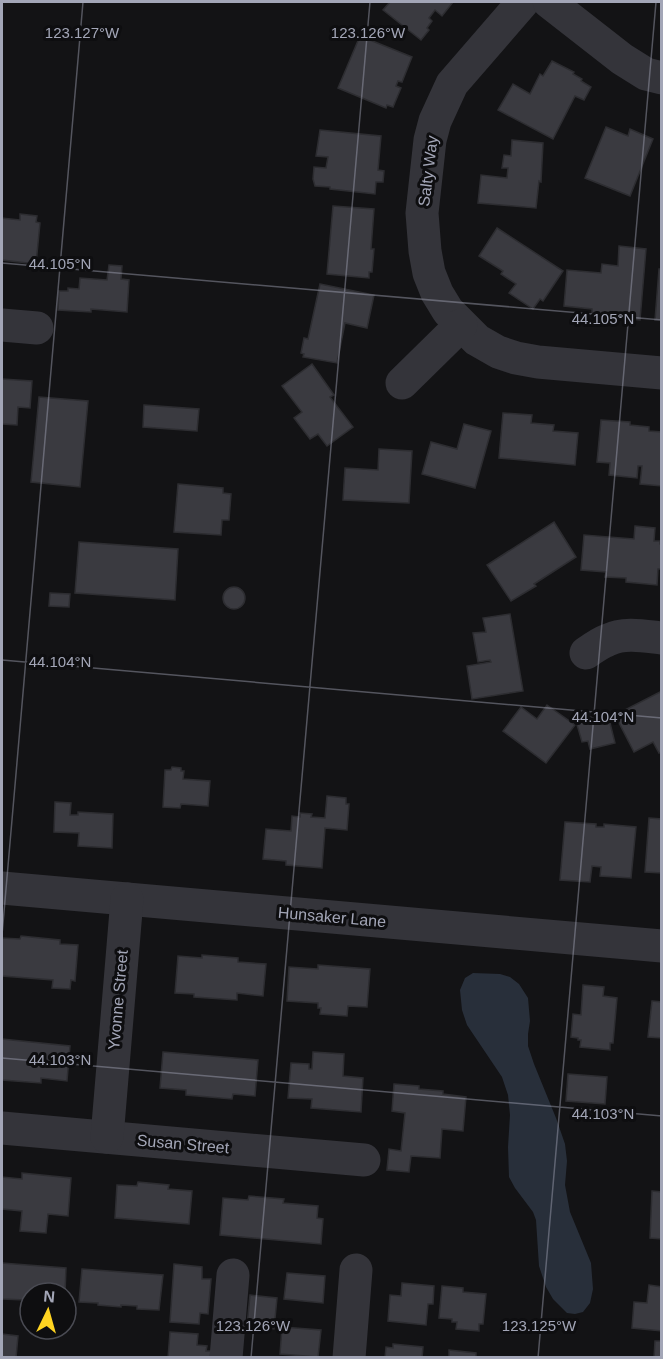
<svg xmlns="http://www.w3.org/2000/svg" width="663" height="1359" viewBox="0 0 663 1359" font-family="Helvetica,sans-serif">
<style>
.water{fill:#282f3a}
.building{fill:#3a3a40;stroke:#2d2d31;stroke-width:1.5}
.lines{fill:none;stroke-linecap:round;stroke-linejoin:round}
.minor{stroke:#34343a;stroke-width:33}
.ticks{fill:none;stroke:#a3a6b7;stroke-width:1.5;stroke-opacity:0.45}
.labels{text-anchor:middle;dominant-baseline:central;stroke-width:6;stroke-linejoin:round;paint-order:stroke}
.street-label{font-size:16px;fill:#a3a6b7;stroke:#0e0e10}
.ticks-label{font-size:15px;text-anchor:middle;fill:#a3a6b7;stroke:#0e0e10;stroke-width:6;stroke-linejoin:round;paint-order:stroke}
</style>
<rect width="100%" height="100%" fill="#131315"/>
<path class="water" d="M473 973 500 974 510 977 519 984 528 998 530 1021 528 1034V1046L534 1064 556 1118 565 1144 567 1161 565 1185 570 1212 591 1263 593 1289 590 1303 583 1312 575 1314 567 1313 553 1299 546 1287 539 1266 536 1220 533 1212 515 1188 509 1177 508 1147 510 1115 508 1095 502 1077 467 1025 462 1010 460 990 465 978Z"/>
<g class="building">
<path d="M390 2H453L442 16 435 10 429 18 432 21 427 28 429 30 421 40 383 10Z"/>
<path d="M360 36 412 57 402 82 398 81 396 86 401 88 393 107 387 105 386 108 338 88Z"/>
<path d="M552 61 574 72 573 74 582 79 581 81 591 87 584 100 575 96 553 139 498 110 513 84 530 94 540 74 543 76Z"/>
<path d="M606 127 628 136 630 129 653 139 630 196 585 178Z"/>
<path d="M320 130 381 136 378 170 384 171 383 182H376L375 194 330 189V187L315 186 313 179 314 167 326 168 328 157 316 156Z"/>
<path d="M512 140 543 143 541 182 539 181 536 208 478 203 481 175 507 178 508 168H502L504 155 511 156Z"/>
<path d="M333 206 374 209 371 249H374L372 272H369V278L327 274Z"/>
<path d="M20 214 37 216 36 222 40 223 36 264 2 260V218L20 220Z"/>
<path d="M497 228 563 271 543 301 540 299 533 309 509 293 516 284 501 274 503 271 479 256Z"/>
<path d="M619 246 646 249 640 320 606 317V314L592 313V309L564 306 567 270 601 273 602 264 618 266Z"/>
<path d="M109 265 122 266 121 279 129 280 127 312 91 309V312L58 310 59 291H68V288L79 289 80 278 107 280Z"/>
<path d="M659 269H662V320H655Z"/>
<path d="M320 284 374 295 367 328 345 323 337 363 303 357 304 354 301 353 304 338 308 339Z"/>
<path d="M312 364 334 395 330 397 353 427 327 446 318 434 310 439 294 418 302 412 282 386Z"/>
<path d="M2 379 32 381 30 408 18 407 17 425 2 424Z"/>
<path d="M39 397 88 401 80 487 31 482Z"/>
<path d="M144 405 199 409 197 431 143 427Z"/>
<path d="M503 413 532 415 531 423 554 425 553 431 578 433 575 465 499 458Z"/>
<path d="M601 420 630 422V425L649 427V431L662 432V486L640 484 642 466H638L637 478 609 475 610 463 597 462Z"/>
<path d="M464 424 491 431 475 488 422 474 431 442 457 449Z"/>
<path d="M379 449 412 451 409 503 343 500 345 468 378 470Z"/>
<path d="M178 484 223 488V493L231 494 229 520H222L221 535 174 532Z"/>
<path d="M554 522 576 557 534 584 536 586 511 601 487 565Z"/>
<path d="M635 526 655 528 654 541H660V544L662 545V569H658L657 585 626 582V578L605 577 606 572 581 570 584 535 634 539Z"/>
<path d="M79 542 178 549 175 600 75 593Z"/>
<circle cx="234" cy="598" r="11"/>
<path d="M50 593 70 594 69 607 49 606Z"/>
<path d="M510 614 523 691 472 699 467 666 491 662 490 660 478 662 473 633 486 632 483 618Z"/>
<path d="M660 692 662 695V752L659 753 653 742 634 752 615 715Z"/>
<path d="M547 705 575 725 546 763 503 731 521 707 537 719Z"/>
<path d="M605 713 606 716 608 715 615 743 590 749 588 741 582 742 576 721Z"/>
<path d="M172 767 181 768V771H184L183 779 210 781 208 806 181 804 180 808 163 807 165 770H171Z"/>
<path d="M327 796 346 798V804H349L347 830 325 828 322 868 286 865V861L263 859 266 829 291 831 292 816 300 817V813L312 814 311 817 325 818Z"/>
<path d="M55 802 71 803 70 815H78V812L113 814 112 848 78 846 79 833 54 832Z"/>
<path d="M649 818 662 819V873L645 872Z"/>
<path d="M565 822 596 824V827H604V824L636 827 631 878 600 876 601 867 592 866 590 882 560 880Z"/>
<path d="M21 936 60 940V944L78 945 75 981 71 980 70 989 52 988 53 980 2 976V938L20 939Z"/>
<path d="M202 955 238 958V962L266 964 263 996 237 993V1000L194 997V994L175 993 178 956 202 958Z"/>
<path d="M318 965 370 969 367 1007 348 1006 347 1016 320 1014 321 1008H318V1003L287 1001 289 967 318 969Z"/>
<path d="M583 985 604 987 603 996 617 998 613 1043H610V1050L580 1047 581 1040H578V1038L571 1037 573 1014 581 1015Z"/>
<path d="M652 1001 662 1002V1038L648 1037Z"/>
<path d="M2 1039 70 1046 67 1081 41 1078V1083L2 1080Z"/>
<path d="M163 1052 258 1060 255 1096 233 1094 232 1099 186 1095V1090L160 1088Z"/>
<path d="M313 1052 344 1054 343 1076 363 1078 361 1112 311 1108 312 1099 288 1098 291 1063 309 1064V1069H312Z"/>
<path d="M568 1074 607 1077 605 1104 566 1101Z"/>
<path d="M394 1084 419 1086V1089L443 1091V1094L466 1097 463 1131 442 1129 440 1158 411 1156 409 1172 387 1170 389 1149 401 1151 405 1113 392 1111Z"/>
<path d="M22 1173 71 1178 68 1216 48 1214 46 1233 20 1231 22 1211 2 1209V1177L22 1179Z"/>
<path d="M138 1182 169 1185 168 1189 192 1191 189 1224 115 1218 117 1185 137 1186Z"/>
<path d="M652 1191 662 1192V1239L650 1238Z"/>
<path d="M249 1196 284 1199 283 1203 318 1206 317 1218 323 1219 321 1244 220 1235 223 1198 248 1200Z"/>
<path d="M2 1263 66 1268 65 1293H30V1298H25V1300L2 1299Z"/>
<path d="M174 1264 202 1267V1279H211L208 1314 200 1313 199 1324 170 1322Z"/>
<path d="M82 1269 163 1275 159 1310 137 1309V1306L121 1305V1307L98 1305V1303L79 1302Z"/>
<path d="M287 1273 325 1276 323 1303 284 1299Z"/>
<path d="M402 1283 434 1286 433 1304H428L426 1325 388 1321 390 1295 401 1296Z"/>
<path d="M649 1285 662 1287V1331L632 1328 634 1302 647 1303Z"/>
<path d="M442 1286 463 1288V1292L486 1294 483 1324H479V1331L456 1329 457 1322H452V1319L439 1318Z"/>
<path d="M250 1295 277 1298 274 1329 247 1326Z"/>
<path d="M282 1327 321 1330 318 1357 280 1354Z"/>
<path d="M170 1332 198 1334 197 1345 207 1346 206 1351H211L210 1358H168Z"/>
<path d="M2 1334 18 1336 16 1358H2Z"/>
<path d="M655 1341H662V1358H654Z"/>
<path d="M393 1344 423 1347 422 1358H385L386 1347 393 1348Z"/>
<path d="M449 1350 476 1353V1358H449Z"/>
</g>
<g class="lines">
<g class="minor">
<path d="M523 2 452 84 435 121 430 140 422 213 425 251 429 273 437 293 448 311 477 340 498 352 516 358 538 362 662 373"/>
<path d="M549 2 622 59 646 74 662 78"/>
<path d="M2 325 37 328"/>
<path d="M402 383 461 325"/>
<path d="M586 653C593 648 600 643 608 640 624 632 644 636 662 638"/>
<path d="M2 888 662 946"/>
<path d="M2 1128 364 1160"/>
<path d="M107 1137 127 899"/>
<path d="M226 1358 233 1275"/>
<path d="M349 1358 356 1270"/>
</g>
</g>
<path class="ticks" d="M2 263 662 320M2 660 662 718M2 935 83 2M2 1058 662 1116M251 1358 370 2M538 1358 656 2"/>
<g class="labels">
<g class="street-label">
<text transform="translate(428 171) rotate(-83)">Salty Way</text>
<text transform="translate(332 917) rotate(5)">Hunsaker Lane</text>
<text transform="translate(118 1000) rotate(-85)">Yvonne Street</text>
<text transform="translate(183 1144) rotate(5)">Susan Street</text>
</g>
</g>
<g class="ticks-label">
<text x="82" y="38">123.127°W</text>
<text x="368" y="38">123.126°W</text>
<text x="60" y="269">44.105°N</text>
<text x="603" y="324">44.105°N</text>
<text x="60" y="667">44.104°N</text>
<text x="603" y="722">44.104°N</text>
<text x="60" y="1065">44.103°N</text>
<text x="603" y="1119">44.103°N</text>
<text x="253" y="1331">123.126°W</text>
<text x="539" y="1331">123.125°W</text>
</g>
<rect width="663" height="1359" fill="none" stroke="#a3a6b7" stroke-width="6"/>
<g transform="translate(48 1311) rotate(5)"><circle r="28" fill="#0e0e10" stroke="#4a4b53" stroke-width="1.5"/>
<path d="M0-4.5L10 22L0 15L-10 22Z" fill="#ffd421"/>
<text y="-9" font-size="16" font-weight="bold" text-anchor="middle" fill="#a3a6b7">N</text>
</g>
</svg>
